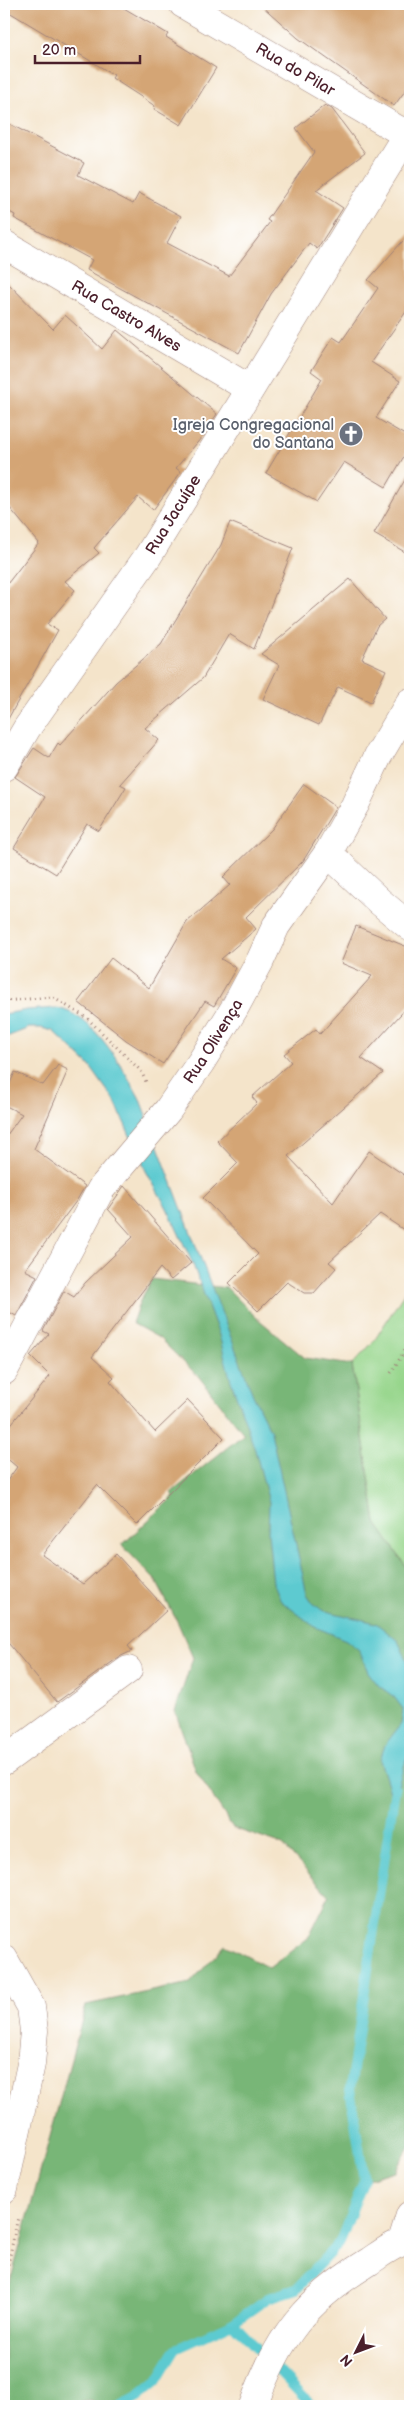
<svg xmlns="http://www.w3.org/2000/svg" width="414" height="2410" viewBox="0 0 414 2410" font-family="'Balsamiq Sans',sans-serif">
<style>
.green{fill:#96d58b;stroke:#707a5b}
.forest{fill:#78b677;stroke:#616a51}
.water{fill:#5dcad0;stroke:#54747e}
.lines{fill:none;stroke-linecap:round;stroke-linejoin:round}
.stream{stroke:#5dcad0;stroke-width:10}
.building{fill:#d4a574}
.minor-casing{stroke:#9f827a;stroke-width:29}
.path{stroke:#9f827a;stroke-width:3;stroke-dasharray:1 4;stroke-linecap:butt}
.minor{stroke:#fff;stroke-width:28}
.labels{text-anchor:middle;dominant-baseline:central;stroke-width:4;stroke-linejoin:round;paint-order:stroke}
.street-label{font-size:16px;fill:#4a1f2b;stroke:#fff}
.worship-label{font-size:16px;fill:#5b616d;stroke:#fff;text-anchor:end}
</style>
<rect width="100%" height="100%" fill="#fff"/>
<filter id="ink" filterUnits="userSpaceOnUse"><feTurbulence type="fractalNoise" baseFrequency=".02" numOctaves="2"/><feDisplacementMap in="SourceGraphic" scale="10" xChannelSelector="R" yChannelSelector="G"/><feConvolveMatrix kernelMatrix="1 2 1 2 8 2 1 2 1" color-interpolation-filters="sRGB"/></filter>
<filter id="wash" filterUnits="userSpaceOnUse"><feTurbulence type="fractalNoise" baseFrequency=".0096" numOctaves="4" result="noise"/><feDisplacementMap in="SourceGraphic" scale="20" xChannelSelector="R" yChannelSelector="G"/><feGaussianBlur stdDeviation="1.12" result="paint"/><feColorMatrix in="noise" values="0 0 0 0 0 0 0 0 0 0 0 0 0 0 0 0 0 1.4 0 .05"/><feComposite in="paint" operator="in"/></filter>
<g filter="url(#wash)">
<rect width="100%" height="100%" fill="#f4e4ca"/>
<path class="green" d="M410 1284V1572L376 1523 352 1365 374 1341Z"/>
<path class="forest" d="M152 1279 227 1288 257 1318 305 1358 352 1365 376 1523 410 1572V2145L395 2171 364 2180 340 2242 296 2289 268 2298 233 2323 176 2349 156 2382 138 2397 120 2406H101L90 2401 61 2406H4V2304L86 2005 190 1983 225 1945 269 1968 308 1938 329 1896 283 1845 233 1828 196 1771 175 1711 193 1658 178 1623 156 1581 122 1545 174 1496 172 1492 244 1434 199 1377 159 1338 132 1323 140 1301Z"/>
<path class="water" d="M57 1008C94 1015 122 1066 139 1097L253 1395 271 1432 307 1594 313 1603 322 1610 376 1623 398 1641 410 1666V1748L393 1801 380 1760 385 1745 401 1724 403 1709 394 1697 379 1686 368 1672 359 1650 346 1640 315 1627 281 1601 273 1583 268 1533 269 1502 255 1450 230 1378 219 1335 192 1262 167 1208 146 1171 114 1100 89 1065 53 1031 41 1028H29L4 1038V1014L27 1010Z"/>
<g class="lines">
<g class="stream">
<path d="M233 2323 312 2406"/>
<path d="M120 2406 138 2397 156 2382 176 2349 233 2323 268 2298 296 2289 340 2242 364 2180 350 2089 395 1789"/>
</g>
</g>
<g id="blocks">
<g class="building">
<path d="M4 4H117L168 34 166 37 216 68 181 125 154 109 155 106 112 78 114 75 4 9Z"/>
<path d="M260 4H410V84L394 106 298 38Z"/>
<path d="M325 105 332 109 365 153 316 190 343 208 317 249 309 243 271 294 239 353 87 270 92 260 14 218 15 215 4 209V121L84 163 78 175 133 204 139 193 181 216 167 243 229 276 270 222 267 220 314 152 296 128Z"/>
<path d="M410 233V306L371 362 400 381 376 418 410 438V446L386 487 344 462 317 502 266 473 322 379 311 371 333 337 341 342 378 288 368 280Z"/>
<path d="M4 279 53 329 65 315 102 349 117 330 217 414 202 437 176 468 181 472 153 510 138 497 94 548 99 553 65 581 75 590 47 624 58 630 4 726V588L39 543 4 501Z"/>
<path d="M410 471V555L374 534Z"/>
<path d="M230 522 293 548 254 649 229 634 203 678 145 728 159 740 120 784 126 787 99 831 87 824 56 874 14 848 45 797 15 777 34 748 49 758 58 743 60 745 116 682 161 644 221 545Z"/>
<path d="M350 579 385 619 377 626 362 659 386 670 371 702 338 687 319 725 263 699 279 665 261 654Z"/>
<path d="M304 784 336 807 303 861 246 917 256 929 221 959 236 968 214 1006 205 1001 163 1064 126 1040 78 1002 111 958 149 988 187 922 230 885 223 877 272 829Z"/>
<path d="M356 926 410 948V1004L361 1058 383 1073 288 1156 333 1203 369 1151 410 1179V1234L380 1214 329 1262 336 1268 314 1293H304L287 1282 258 1311 229 1283 258 1254 203 1198 238 1163 217 1141 257 1103 252 1097 291 1062 284 1054 316 1029 320 1034 372 976 341 963Z"/>
<path d="M58 1065 68 1070 34 1149 85 1186 77 1200 25 1270 37 1276 16 1316 4 1309V1139L22 1114 4 1105V1097L15 1072 43 1085Z"/>
<path d="M124 1186 191 1263 171 1280 160 1268 92 1357 114 1377 110 1381 155 1432 188 1400 224 1438 137 1525 97 1485 42 1555 83 1584 116 1554 167 1610 128 1646 132 1651 119 1657 57 1702 4 1638V1485L17 1467 4 1456V1433L50 1376 30 1356 49 1334 43 1331 64 1291 74 1297 85 1283 133 1237 108 1209Z"/>
</g>
</g>
</g>
<g filter="url(#ink)">
<use href="#blocks" fill-opacity="0" stroke="#9f827a" stroke-width="1"/>
<g class="lines">
<defs>
<g id="minor">
<path id="s1" d="M183 4 407 135"/>
<path id="s2" d="M4 244 250 389"/>
<path id="s3" d="M4 767 27 728 148 556 410 129"/>
<path d="M328 853 379 901 410 927"/>
<path id="s4" d="M4 1371 101 1189 168 1110 201 1062 234 1009 260 961 276 926 328 853 355 805 378 756 410 702"/>
<path d="M4 1761 128 1670"/>
<path d="M4 1959 31 2007 34 2031 31 2064 4 2189"/>
<path d="M402 2241 410 2215"/>
<path d="M253 2406C278 2336 306 2300 370 2261 382 2253 396 2242 410 2240"/>
</g>
</defs>
<use href="#minor" class="minor-casing"/>
<g class="path">
<path d="M4 1001 52 997 87 1018 141 1071 147 1084"/>
<path d="M391 1373 410 1342"/>
<path d="M4 2284 18 2217"/>
</g>
<use href="#minor" class="minor"/>
</g>
</g>
<defs>
<symbol id="church-disc" viewBox="-11 -11 22 22"><circle r="9.5" fill="#6b7280" stroke="#fff"/><path d="M-1.2-6h2.4v3.5h3.3v2.4h-3.3V6h-2.4V-.1h-3.3v-2.4h3.3Z" fill="#fff"/></symbol>
</defs>
<g fill-rule="evenodd">
<use href="#church-disc" x="337" y="420" width="28" height="28"/>
</g>
<g class="labels">
<g class="street-label">
<text stroke="none"><textPath href="#s1" startOffset="130">Rua do Pilar</textPath></text>
<text stroke="none"><textPath href="#s2" startOffset="142">Rua Castro Alves</textPath></text>
<text stroke="none"><textPath href="#s3" startOffset="304">Rua Jacuípe</textPath></text>
<text stroke="none"><textPath href="#s4" startOffset="392">Rua Olivença</textPath></text>
</g>
<g class="worship-label">
<text x="334" y="425">Igreja Congregacional<tspan x="334" dy="18">do Santana</tspan></text>
</g>
</g>
<rect width="414" height="2410" fill="none" stroke="#fff" stroke-width="20"/>
<g transform="translate(356 2352) rotate(228)" stroke="#ffffff" stroke-width="4" paint-order="stroke">
<path d="M0-4L9 19L0 12L-9 19Z" fill="#4a1f2b"/>
<text y="-8" font-size="14" font-weight="bold" text-anchor="middle" fill="#4a1f2b">N</text>
</g>
<path d="M35 55v8h105v-8" fill="none" stroke="#4a1f2b" stroke-width="2.5"/>
<text x="42" y="55" font-size="15" fill="#4a1f2b" stroke="#ffffff" stroke-width="4" paint-order="stroke">20 m</text>
</svg>
